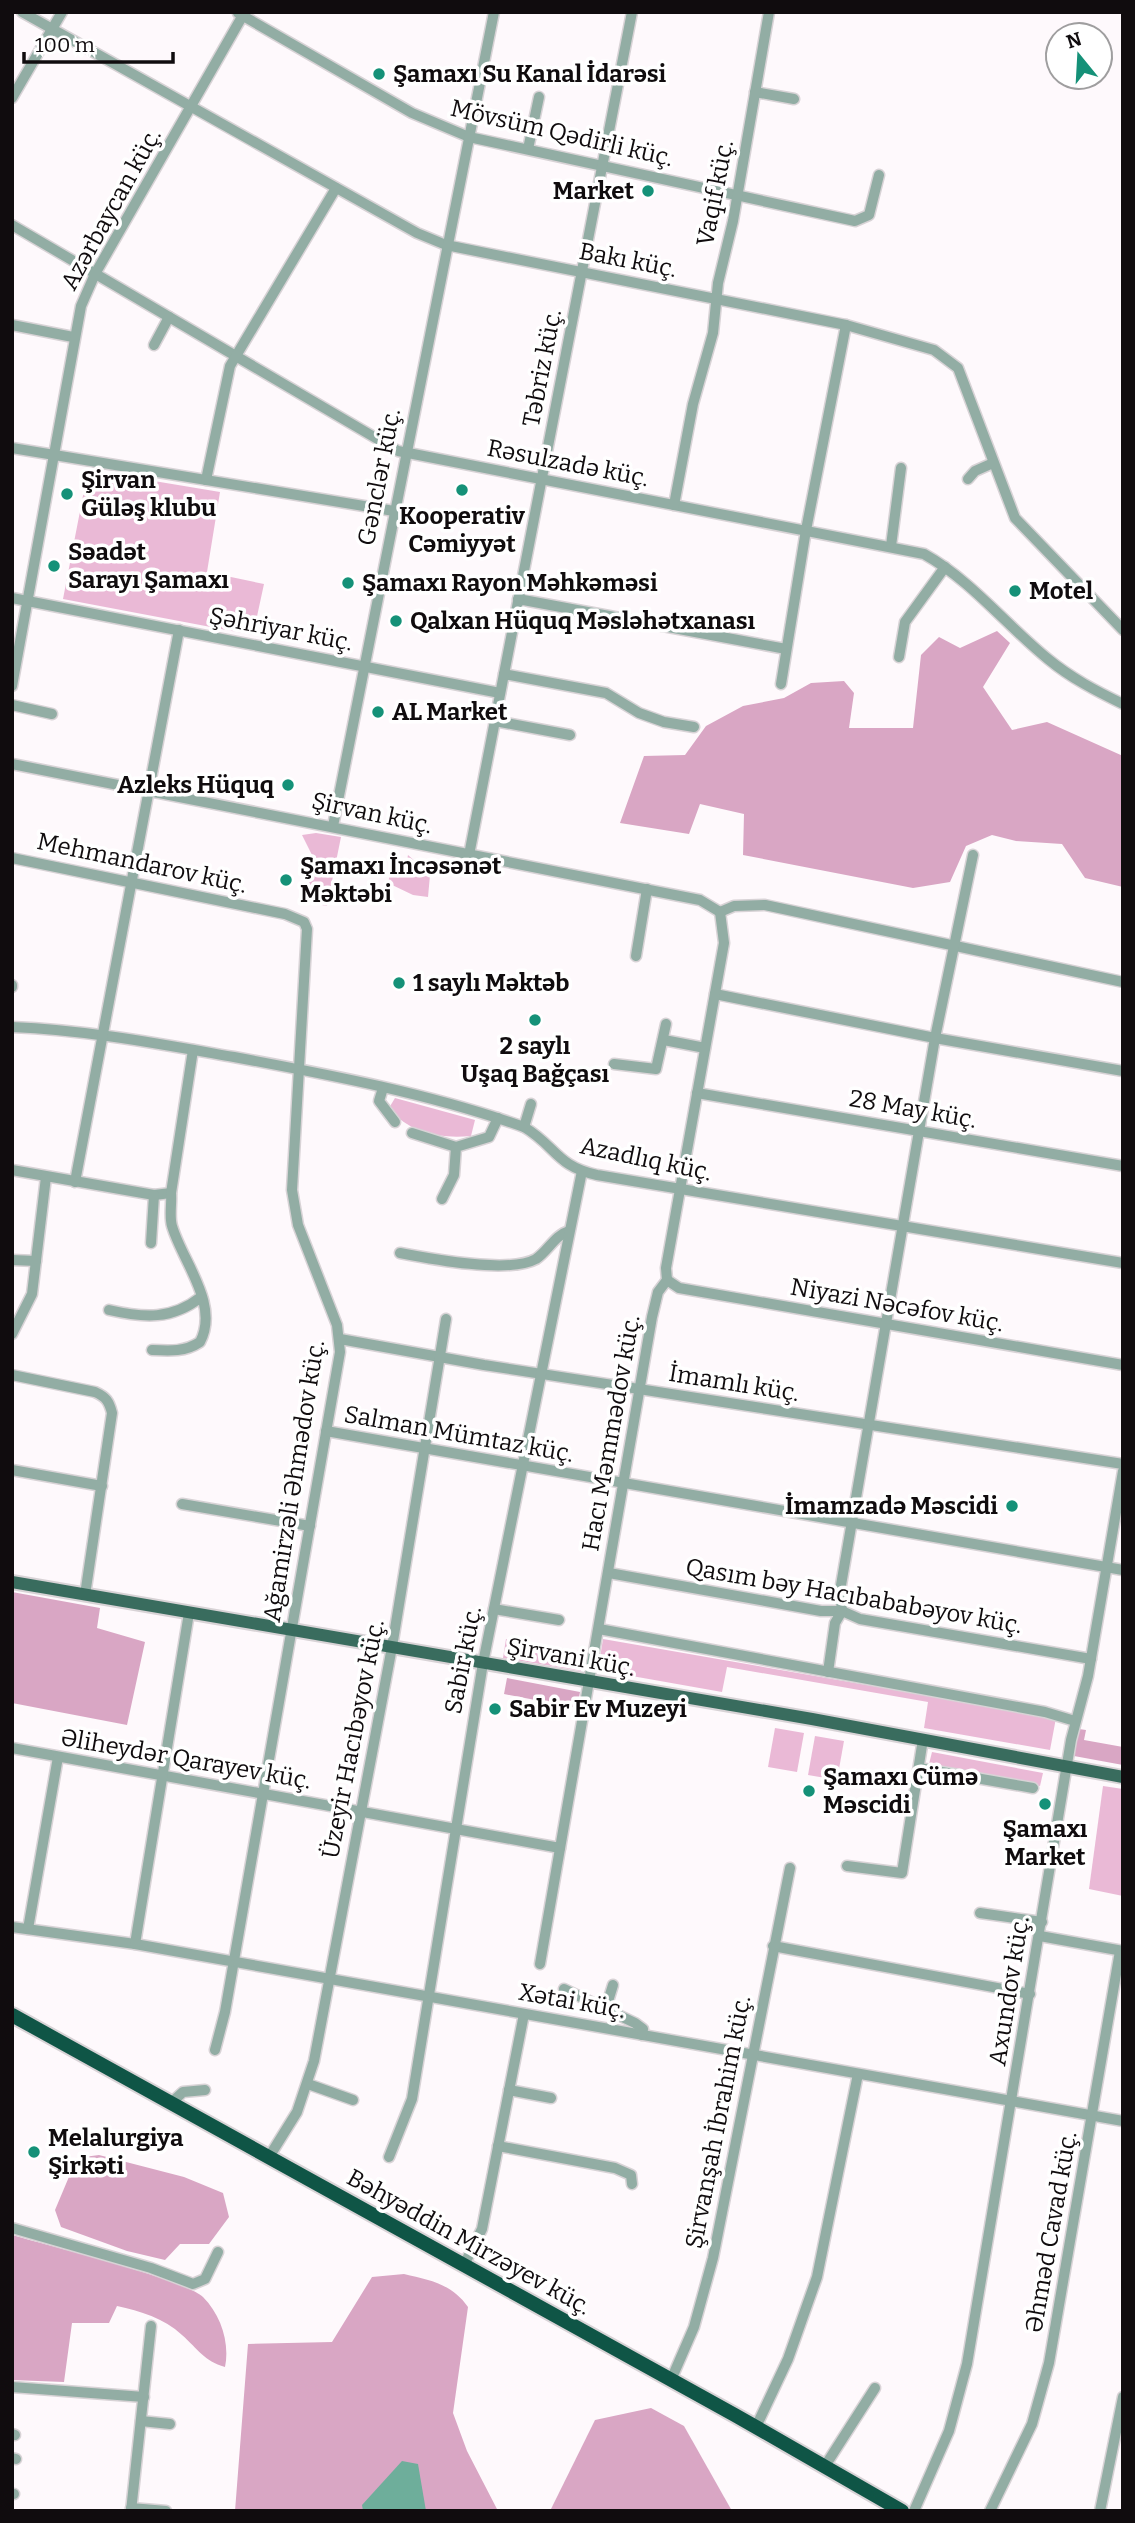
<svg xmlns="http://www.w3.org/2000/svg" width="1135" height="2523" viewBox="0 0 1135 2523" font-family="Bitter,serif">
<style>
.green{fill:#eab9d6}
.forest{fill:#d9a6c4}
.water{fill:#6eae9b}
.lines{fill:none;stroke-linecap:round;stroke-linejoin:round}
.minor-casing{stroke:#d8d3d6;stroke-width:13}
.major-casing{stroke:#d8d3d6;stroke-width:16}
.highway-casing{stroke:#d8d3d6;stroke-width:18}
.minor{stroke:#92ada4;stroke-width:10}
.major{stroke:#396c5e;stroke-width:12}
.highway{stroke:#0f5546;stroke-width:14}
.poi-dot{fill:#159178;stroke:#fff;stroke-width:2.5}
.labels{text-anchor:middle;dominant-baseline:central;stroke-width:7;stroke-linejoin:round;paint-order:stroke}
.poi-label{font-size:24px;font-weight:bold;fill:#100c0e;stroke:#fff;text-anchor:start}
.street-label{font-size:24px;fill:#100c0e;stroke:#fff}
</style>
<rect width="100%" height="100%" fill="#fef9fc"/>
<g class="green">
<path d="M88 470 220 492 207 572 264 584 253 635 63 599Z"/>
<path d="M316 833 341 837 327 906 302 901 312 855 302 835Z"/>
<path d="M408 855 430 875 428 897 413 895 388 883 390 874 404 875Z"/>
<path d="M395 1098 475 1120 471 1136C440 1139 409 1133 389 1108Z"/>
<path d="M506 1639 584 1652 581 1671 503 1658Z"/>
<path d="M603 1639 1056 1718 1050 1750 924 1728 928 1702 727 1667 722 1692 598 1670Z"/>
<path d="M775 1728 804 1733 797 1772 768 1767Z"/>
<path d="M815 1736 844 1741 837 1780 808 1775Z"/>
<path d="M932 1752 1043 1773 1040 1786 929 1764Z"/>
<path d="M1103 1786 1123 1789V1896L1089 1889Z"/>
</g>
<g class="forest">
<path d="M997 631 1010 643 983 687 1012 730 1047 722 1123 756V887L1085 878 1062 844 1016 841 992 835 966 846 950 882 913 888 743 855 744 814 700 804 689 834 620 823 644 756 685 755 706 726 743 706 784 698 811 683 844 681 854 693 849 728H913L921 655 939 637 960 648Z"/>
<path d="M12 1592 100 1608 97 1628 145 1642 127 1725 12 1703Z"/>
<path d="M507 1678 580 1692 577 1708 504 1694Z"/>
<path d="M1079 1729 1086 1730 1084 1740 1123 1747V1765L1074 1756Z"/>
<path d="M99 2155 184 2177 223 2193 229 2217 209 2244H180L165 2260 127 2251 61 2227 55 2210 71 2172 84 2157Z"/>
<path d="M12 2235C46 2245 184 2279 203 2297 221 2315 230 2343 225 2367 204 2361 198 2349 182 2335 164 2318 140 2311 117 2306L109 2323H72L64 2382 12 2380Z"/>
<path d="M404 2274C430 2280 452 2284 468 2307L453 2413 467 2451 498 2511H235L248 2344 332 2342 372 2277Z"/>
<path d="M651 2408 684 2426 732 2511H550L595 2420Z"/>
</g>
<path class="water" d="M402 2461 418 2464 426 2511H363L362 2505Z"/>
<g class="lines">
<defs>
<g id="minor">
<path d="M22 12 417 233 446 245 846 325 934 350 958 368 1015 518 1123 630"/>
<path d="M238 13 412 113 469 137 855 221 869 215 879 175"/>
<path d="M755 92 794 99"/>
<path d="M12 98 62 12"/>
<path d="M528 149 539 97"/>
<path d="M12 225 398 451 924 554C971 580 1007 626 1048 659 1071 678 1096 691 1123 704"/>
<path d="M12 325 73 337"/>
<path d="M154 345 169 317"/>
<path d="M12 448 394 511"/>
<path d="M968 479 975 471 993 463"/>
<path d="M206 480 230 366 336 188"/>
<path d="M674 505 693 404 713 333 718 283 733 221 769 12"/>
<path d="M891 546 901 468"/>
<path d="M12 598 500 693"/>
<path d="M518 599 786 649"/>
<path d="M899 657 905 622 945 567"/>
<path d="M504 674 606 693 639 713 664 722 694 727"/>
<path d="M781 684 806 530 846 325"/>
<path d="M12 686 81 306 95 274 243 15"/>
<path d="M12 705 52 714"/>
<path d="M495 721 570 735"/>
<path d="M12 764 700 900 720 912"/>
<path d="M333 826 494 12"/>
<path d="M469 855 632 12"/>
<path d="M12 858 285 914 304 922 307 929 292 1190 298 1225 337 1325 340 1352 225 2012 215 2050"/>
<path d="M720 912 734 906 765 905 1123 982"/>
<path d="M636 956 647 889"/>
<path d="M12 987V985"/>
<path d="M715 994 935 1038 1123 1071"/>
<path d="M12 1027C87 1030 160 1044 234 1057 331 1075 431 1094 524 1127 556 1146 556 1166 597 1175L1123 1263"/>
<path d="M664 1040 705 1048"/>
<path d="M614 1064 656 1069 666 1024"/>
<path d="M383 1088 379 1101 395 1122"/>
<path d="M697 1093 1123 1166"/>
<path d="M524 1127 531 1104"/>
<path d="M412 1133 456 1147"/>
<path d="M12 1170 154 1195 171 1193"/>
<path d="M75 1182 179 630"/>
<path d="M442 1199 454 1175 456 1147 489 1137 498 1118"/>
<path d="M151 1243 154 1195"/>
<path d="M400 1253C431 1259 509 1274 536 1259 548 1251 555 1235 569 1231"/>
<path d="M12 1260 36 1261"/>
<path d="M667 1280 679 1288 1123 1365"/>
<path d="M109 1310C144 1318 172 1320 201 1297"/>
<path d="M12 1334 32 1294 46 1177"/>
<path d="M340 1339 484 1365 1123 1464"/>
<path d="M152 1350C170 1351 185 1352 200 1342 220 1304 182 1261 172 1226 169 1216 172 1204 171 1193L193 1050"/>
<path d="M12 1375 95 1392C106 1397 109 1401 112 1413L85 1595"/>
<path d="M326 1431 1123 1570"/>
<path d="M12 1470 102 1486"/>
<path d="M182 1504 310 1526"/>
<path d="M609 1573 821 1611H842L860 1619 1091 1659"/>
<path d="M494 1609 559 1620"/>
<path d="M842 1611 840 1591 935 1038 973 855"/>
<path d="M599 1629 1045 1712 1075 1721"/>
<path d="M828 1672 835 1623 842 1611"/>
<path d="M12 1748 560 1848"/>
<path d="M919 1768 1033 1788"/>
<path d="M847 1866 902 1873 923 1739"/>
<path d="M980 1913 1042 1922"/>
<path d="M12 1927 135 1944 1123 2121"/>
<path d="M28 1929 58 1757"/>
<path d="M1040 1936 1123 1951"/>
<path d="M135 1944 189 1613"/>
<path d="M773 1946 1030 1994"/>
<path d="M540 1964 652 1317 658 1292 667 1280 666 1268 724 943 720 912"/>
<path d="M564 1989 635 2023 643 2029 642 2035"/>
<path d="M605 2011 613 1985"/>
<path d="M308 2084 353 2100"/>
<path d="M509 2090 551 2098"/>
<path d="M171 2103 183 2092 205 2090"/>
<path d="M498 2146 615 2168 631 2175 632 2184"/>
<path d="M269 2157 297 2112 314 2061 392 1647 446 1319"/>
<path d="M389 2157 412 2099 483 1663 582 1171"/>
<path d="M12 2228 151 2268 193 2284 205 2279 218 2252"/>
<path d="M464 2265 482 2229 524 2014"/>
<path d="M671 2380 694 2327 713 2258 790 1868"/>
<path d="M12 2387 144 2397"/>
<path d="M141 2421 170 2424"/>
<path d="M756 2427 788 2359 817 2277 858 2074"/>
<path d="M12 2434 15 2435"/>
<path d="M12 2458 16 2459"/>
<path d="M825 2466 875 2388"/>
<path d="M12 2494H14"/>
<path d="M131 2508 166 2511"/>
<path d="M131 2511 151 2326"/>
<path d="M914 2511 949 2431 967 2364 1071 1740 1088 1676 1123 1471"/>
<path d="M990 2511 1032 2424 1049 2363 1120 1951"/>
<path d="M1100 2511 1123 2397"/>
</g>
<path id="major" d="M12 1582 812 1719 1123 1777"/>
<path id="highway" d="M12 2015 735 2415 902 2511"/>
</defs>
<use href="#minor" class="minor-casing"/>
<use href="#major" class="major-casing"/>
<use href="#highway" class="highway-casing"/>
<use href="#minor" class="minor"/>
<use href="#major" class="major"/>
<use href="#highway" class="highway"/>
</g>
<g class="poi-dot">
<circle cx="379" cy="74" r="7"/>
<circle cx="648" cy="191" r="7"/>
<circle cx="462" cy="490" r="7"/>
<circle cx="67" cy="494" r="7"/>
<circle cx="54" cy="566" r="7"/>
<circle cx="348" cy="583" r="7"/>
<circle cx="1015" cy="591" r="7"/>
<circle cx="396" cy="621" r="7"/>
<circle cx="378" cy="712" r="7"/>
<circle cx="288" cy="785" r="7"/>
<circle cx="286" cy="880" r="7"/>
<circle cx="399" cy="983" r="7"/>
<circle cx="535" cy="1020" r="7"/>
<circle cx="1012" cy="1506" r="7"/>
<circle cx="495" cy="1709" r="7"/>
<circle cx="809" cy="1791" r="7"/>
<circle cx="1045" cy="1804" r="7"/>
<circle cx="34" cy="2152" r="7"/>
</g>
<g class="labels">
<g class="poi-label">
<text x="393" y="74">Şamaxı Su Kanal İdarəsi</text>
<text x="634" y="191" text-anchor="end">Market</text>
<text x="81" y="480">Şirvan<tspan x="81" dy="28">Güləş klubu</tspan></text>
<text x="462" y="516" text-anchor="middle">Kooperativ<tspan x="462" dy="28">Cəmiyyət</tspan></text>
<text x="68" y="552">Səadət<tspan x="68" dy="28">Sarayı Şamaxı</tspan></text>
<text x="362" y="583">Şamaxı Rayon Məhkəməsi</text>
<text x="1029" y="591">Motel</text>
<text x="410" y="621">Qalxan Hüquq Məsləhətxanası</text>
<text x="392" y="712">AL Market</text>
<text x="274" y="785" text-anchor="end">Azleks Hüquq</text>
<text x="300" y="866">Şamaxı İncəsənət<tspan x="300" dy="28">Məktəbi</tspan></text>
<text x="413" y="983">1 saylı Məktəb</text>
<text x="535" y="1046" text-anchor="middle">2 saylı<tspan x="535" dy="28">Uşaq Bağçası</tspan></text>
<text x="998" y="1506" text-anchor="end">İmamzadə Məscidi</text>
<text x="509" y="1709">Sabir Ev Muzeyi</text>
<text x="823" y="1777">Şamaxı Cümə<tspan x="823" dy="28">Məscidi</tspan></text>
<text x="1045" y="1829" text-anchor="middle">Şamaxı<tspan x="1045" dy="28">Market</tspan></text>
<text x="48" y="2138">Melalurgiya<tspan x="48" dy="28">Şirkəti</tspan></text>
</g>
<g class="street-label">
<text transform="translate(562 133) rotate(13)">Mövsüm Qədirli küç.</text>
<text transform="translate(715 193) rotate(-79)">Vaqif küç.</text>
<text transform="translate(111 209) rotate(-61)">Azərbaycan küç.</text>
<text transform="translate(628 260) rotate(11)">Bakı küç.</text>
<text transform="translate(542 368) rotate(-79)">Təbriz küç.</text>
<text transform="translate(568 463) rotate(11)">Rəsulzadə küç.</text>
<text transform="translate(379 477) rotate(-79)">Gənclər küç.</text>
<text transform="translate(281 629) rotate(11)">Şəhriyar küç.</text>
<text transform="translate(372 813) rotate(12)">Şirvan küç.</text>
<text transform="translate(142 863) rotate(12)">Mehmandarov küç.</text>
<text transform="translate(913 1109) rotate(10)">28 May küç.</text>
<text transform="translate(646 1159) rotate(12)">Azadlıq küç.</text>
<text transform="translate(897 1305) rotate(10)">Niyazi Nəcəfov küç.</text>
<text transform="translate(734 1383) rotate(9)">İmamlı küç.</text>
<text transform="translate(611 1433) rotate(-80)">Hacı Məmmədov küç.</text>
<text transform="translate(459 1434) rotate(10)">Salman Mümtaz küç.</text>
<text transform="translate(294 1481) rotate(-81)">Ağamirzəli Əhmədov küç.</text>
<text transform="translate(854 1596) rotate(10)">Qasım bəy Hacıbababəyov küç.</text>
<text transform="translate(571 1657) rotate(10)">Şirvani küç.</text>
<text transform="translate(463 1660) rotate(-79)">Sabir küç.</text>
<text transform="translate(353 1739) rotate(-79)">Üzeyir Hacıbəyov küç.</text>
<text transform="translate(186 1759) rotate(10)">Əliheydər Qarayev küç.</text>
<text transform="translate(1009 1991) rotate(-81)">Axundov küç.</text>
<text transform="translate(572 2001) rotate(10)">Xətai küç.</text>
<text transform="translate(718 2122) rotate(-79)">Şirvanşah İbrahim küç.</text>
<text transform="translate(1051 2232) rotate(-80)">Əhməd Cavad küç.</text>
<text transform="translate(469 2242) rotate(29)">Bəhyəddin Mirzəyev küç.</text>
</g>
</g>
<rect width="1135" height="2523" fill="none" stroke="#100c0e" stroke-width="28"/>
<g transform="translate(1079 56) rotate(342)"><circle r="33" fill="#ffffff" stroke="#9f9e9f" stroke-width="2"/>
<path d="M0-5L12 26L0 18L-12 26Z" fill="#159178"/>
<text y="-10" font-size="19" font-weight="bold" text-anchor="middle" fill="#100c0e">N</text>
</g>
<path d="M24 52v10h149v-10" fill="none" stroke="#100c0e" stroke-width="3.5"/>
<text x="35" y="52" font-size="21" fill="#100c0e" stroke="#ffffff" stroke-width="5" paint-order="stroke">100 m</text>
</svg>
